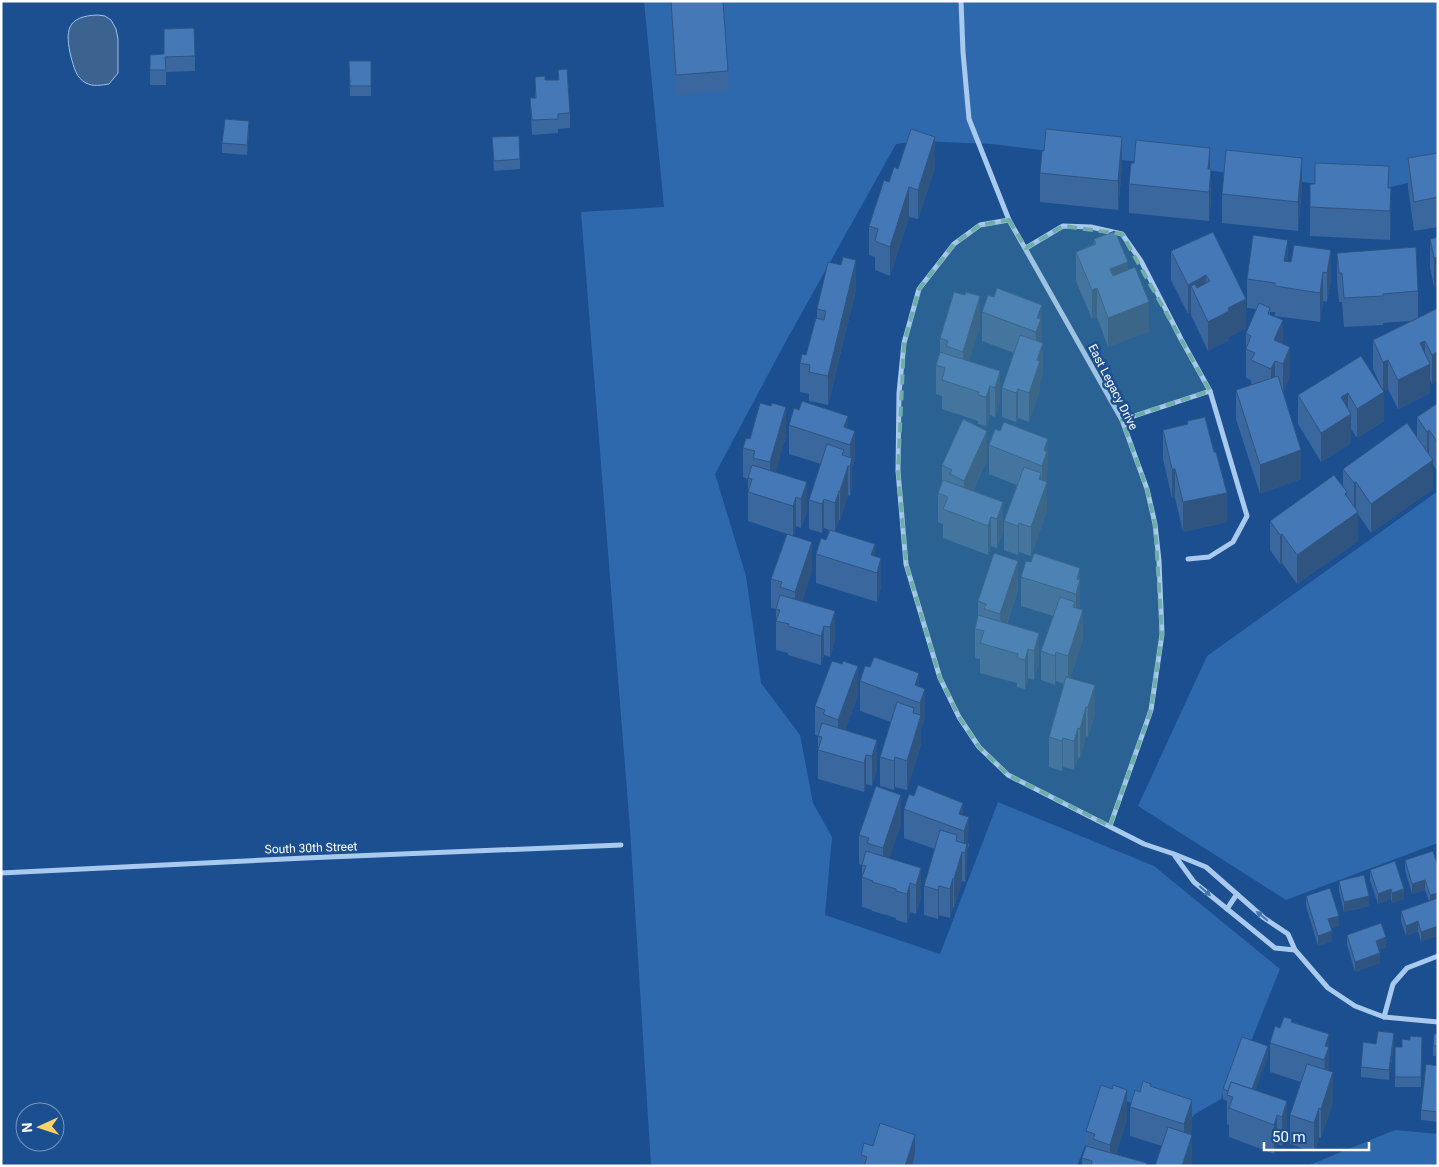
<svg xmlns="http://www.w3.org/2000/svg" width="1439" height="1167" viewBox="0 0 1439 1167" font-family="Roboto,sans-serif">
<style>
.green{fill:#2e69ad}
.water{fill:#3c6290;stroke:#9cc4f0}
.lines{fill:none;stroke-linecap:round;stroke-linejoin:round}
.minor{stroke:#a9c9ee;stroke-width:5}
.wall{fill:#3a679d}
.shaded-wall{fill:#305480}
.building{fill:#4478b7;stroke:#305480}
.oneway{fill:#4674ac}
.marked{fill:#6fada8;fill-opacity:0.2;stroke:#6fada8;stroke-width:4;stroke-dasharray:10 6;stroke-linejoin:round}
.labels{text-anchor:middle;dominant-baseline:central;stroke-width:5;stroke-linejoin:round;paint-order:stroke}
.street-label{font-size:12px;fill:#fff;stroke:#1b4f8f}
</style>
<rect width="100%" height="100%" fill="#1b4f8f"/>
<g class="green">
<path d="M644 1H1438V175L1376 191 992 144 918 141 896 144 786 341 715 474 746 576 761 683 800 735 813 803 832 837 825 915 940 954 998 802 1154 866 1280 969 1250 1044H1239L1221 1099 1195 1114 1186 1124 1106 1093 1077 1166H651L630 829 581 212 664 207Z"/>
<path d="M1438 491V843L1286 900 1138 806 1207 656Z"/>
<path d="M1395 1130 1438 1134V1166H1307Z"/>
</g>
<path class="water" d="M98 15 105 16 111 20 116 29 118 39V73L109 84C102 85 93 87 86 83 76 78 74 67 71 57 65 31 66 16 98 15Z"/>
<g class="lines">
<g class="minor">
<path d="M961 1 963 52 969 119 1009 220 1122 420 1147 489 1155 524 1159 561 1162 634 1151 710 1110 826"/>
<path d="M1009 220 980 225 954 244 919 289 904 343 899 393 898 471 906 564 940 678 959 717 979 747 1008 775 1144 844 1174 854 1206 867 1264 918 1288 934 1295 950 1328 988 1355 1006 1384 1017 1438 1022"/>
<path d="M1026 248 1063 226 1091 227 1122 234 1141 261 1181 339 1210 391 1247 516 1233 542 1209 557 1188 559"/>
<path d="M1122 420 1210 391"/>
<path d="M1175 856 1194 882 1275 948 1295 950"/>
<path d="M1 873 305 858 621 845"/>
<path d="M1227 909 1237 894"/>
<path d="M1384 1017 1393 984 1407 968 1438 956"/>
</g>
</g>
<g class="wall">
<path d="M670 1H723L728 71V91L676 95Z"/>
<path d="M164 29 195 56V71L166 72V85H150V55L164 54Z"/>
<path d="M349 61H371V96H350Z"/>
<path d="M558 70 570 113V128L558 129V133L532 135 530 98H535V77L545 80H558Z"/>
<path d="M249 131 247 155 222 153V143Z"/>
<path d="M492 137 520 159V169L494 171Z"/>
<path d="M1438 153V227L1414 231 1408 187V158Z"/>
<path d="M1122 166 1118 210 1040 202V173Z"/>
<path d="M935 167 918 219 909 217 890 276 875 270V257L869 255V226L889 182 898 169Z"/>
<path d="M1210 169 1211 198 1209 221 1129 213V184Z"/>
<path d="M1302 187 1298 231 1222 223V194Z"/>
<path d="M1389 188 1391 218 1390 240 1310 236V207Z"/>
<path d="M1213 232 1246 328 1229 337V340L1208 351 1191 315V312L1188 314 1171 280V251Z"/>
<path d="M1438 237V289L1437 286 1434 287 1430 268V239Z"/>
<path d="M1094 239 1128 270 1149 331 1108 347 1097 317 1092 319 1076 281V252L1094 244Z"/>
<path d="M1331 250V280L1327 302 1323 301 1320 322 1275 316V312H1270V315L1283 344 1290 376 1283 392 1301 479 1260 494 1236 419V390L1251 385V380L1246 378V333L1256 309 1247 308V279L1288 262H1291Z"/>
<path d="M1337 253 1418 291V318L1438 308 1432 384 1430 380V393L1398 409 1388 389 1383 391 1373 369V340L1411 321 1383 323V325L1344 327 1342 302H1339L1337 282Z"/>
<path d="M856 289 828 405 809 401V394L800 392V363L806 355 817 318V309Z"/>
<path d="M982 312 1042 335 1041 338V342L1043 372 1040 382V390L1029 422 1018 418 1016 422 1002 417V388L1014 353 982 341Z"/>
<path d="M980 326 969 361 1000 371V400L995 417 990 415 986 426 978 424V421L942 409V396L936 394V365L940 352V338Z"/>
<path d="M1361 356 1384 421 1357 438 1351 429V443L1321 462 1298 424V395Z"/>
<path d="M1438 403V472L1433 465V489L1371 533 1358 514V541L1297 584 1282 563 1280 564 1270 550V521L1343 487V469L1417 437V417Z"/>
<path d="M799 410 848 429 855 460 852 467V487L850 496 848 495 840 520H839L835 531 875 556 881 587 877 602 816 583V554L826 540 829 530 824 528 822 533 809 529V500L821 464 789 454V425Z"/>
<path d="M1187 421 1214 452 1227 522 1183 532 1175 498H1172L1163 459V430L1187 424Z"/>
<path d="M786 436 775 472 807 482V511L801 528 796 526 793 536 748 521V479L743 477V448L750 439Z"/>
<path d="M989 445 1048 468 1047 471V511L1031 556 1019 552 1018 555 1004 550V521L1017 485 989 474Z"/>
<path d="M987 460 973 491 1003 502V531L997 548 991 546 988 555 943 538V524L938 522V493L942 484V465Z"/>
<path d="M1031 562 1080 568V609L1083 639 1070 678 1095 714 1088 737 1086 736 1080 758 1078 757 1074 770 1063 767 1062 771 1049 767V737L1064 684 1056 681 1055 685 1041 680V651L1053 616 1021 606V577Z"/>
<path d="M812 571 802 601 835 611V640L830 657 824 655 821 665 788 655V653L776 650V609L771 608V579Z"/>
<path d="M1018 590 1007 624 1039 633V662L1034 680 1028 678 1025 689 1017 687V683L980 673V659L975 658V629L978 618V601Z"/>
<path d="M860 681 919 687 925 718 921 729V744L907 790 895 787 894 790 880 786V757L891 722 860 711Z"/>
<path d="M858 695 845 730 877 740V769L872 786 866 784 864 792 818 779V736L815 735V706Z"/>
<path d="M914 796 963 815 969 846 967 850V873L965 882 962 881 954 908 953 907 950 918 939 915 938 919 924 915V886L935 849 904 838V809Z"/>
<path d="M901 824 889 858 921 868V897L916 914 910 912 907 923 896 920V918L872 911V910L862 907V865L859 864V835Z"/>
<path d="M1405 860 1438 867 1421 942 1418 931 1406 936 1401 921V911L1429 901 1425 890 1412 894 1405 870Z"/>
<path d="M1370 870 1404 899 1392 903 1391 899 1378 904 1370 880Z"/>
<path d="M1339 881 1369 906 1344 912 1339 891Z"/>
<path d="M1306 896 1339 926 1331 928 1332 941 1318 946 1306 906Z"/>
<path d="M1347 935 1386 947 1379 950 1380 963 1355 972 1347 945Z"/>
<path d="M1292 1022 1329 1034V1071L1333 1102 1321 1138 1319 1137 1314 1152 1290 1144V1115L1301 1082 1270 1072V1043L1280 1028Z"/>
<path d="M1438 1034V1122L1421 1120V1110L1436 1065 1437 1056H1433V1046Z"/>
<path d="M1422 1037 1421 1087H1395V1047H1402Z"/>
<path d="M1394 1043 1389 1080 1361 1077V1067L1376 1044Z"/>
<path d="M1268 1056 1255 1090 1287 1101V1130L1282 1146 1277 1144 1274 1154 1229 1137V1125L1227 1124V1101L1223 1099V1089Z"/>
<path d="M1151 1087 1192 1129 1190 1135 1192 1164 1162 1146 1130 1136V1107L1140 1092Z"/>
<path d="M1127 1119 1116 1154 1147 1166H1082V1158L1086 1147V1131Z"/>
<path d="M873 1146 915 1154 912 1166H861V1155Z"/>
</g>
<g class="shaded-wall">
<path d="M249 121V131L247 155V145Z"/>
<path d="M935 137V167L918 219V190Z"/>
<path d="M1122 137V166L1118 210V181Z"/>
<path d="M1210 148V177L1208 169Z"/>
<path d="M1302 158V187L1298 231V202Z"/>
<path d="M1211 169V198L1209 221V192Z"/>
<path d="M909 187V217L890 276V247Z"/>
<path d="M1391 188V218L1390 240V211Z"/>
<path d="M1288 240V269L1284 261Z"/>
<path d="M1331 250V280L1327 302V273Z"/>
<path d="M1437 257V286L1434 287V258Z"/>
<path d="M856 260V289L828 405V376Z"/>
<path d="M1128 262V292L1110 299V269Z"/>
<path d="M1323 272V301L1320 322V293Z"/>
<path d="M1206 275V304L1191 286V312L1188 314V285Z"/>
<path d="M1097 288V317L1092 319V290Z"/>
<path d="M980 296V326L963 381V352Z"/>
<path d="M1246 299V328L1229 337V340L1208 351V322L1228 308Z"/>
<path d="M1149 302V331L1108 347V318Z"/>
<path d="M1042 305V335L1041 338V348L1036 361V332L1037 318Z"/>
<path d="M1283 320V349L1275 361V390L1271 398V369L1274 340Z"/>
<path d="M1425 341V366L1430 364V393L1398 409V380L1420 343Z"/>
<path d="M1043 343V372L1040 382V390L1029 422V393L1037 360Z"/>
<path d="M1290 347V376L1283 393V364Z"/>
<path d="M1438 352V381L1432 384V355Z"/>
<path d="M1388 360V389L1383 391V362Z"/>
<path d="M1000 371V400L995 417V388Z"/>
<path d="M990 386V415L986 426V397Z"/>
<path d="M1018 389V418L1016 422V393Z"/>
<path d="M1384 392V421L1357 438V409Z"/>
<path d="M1348 393V417L1351 414V443L1321 462V433L1341 397Z"/>
<path d="M786 407V436L770 492V462Z"/>
<path d="M848 416V444L844 427Z"/>
<path d="M1429 430V460L1427 461V432Z"/>
<path d="M855 431V460L852 467V487L850 496V445Z"/>
<path d="M987 431V460L964 510V481Z"/>
<path d="M1048 439V468L1047 471V481L1042 495V466L1044 450Z"/>
<path d="M1301 450V479L1260 494V465Z"/>
<path d="M1433 460V489L1371 533V504Z"/>
<path d="M848 466V495L840 520V491Z"/>
<rect x="1172" y="469" width="3" height="29"/>
<path d="M1041 473V498L1047 482V511L1031 556V527L1039 479Z"/>
<path d="M807 482V511L801 528V499Z"/>
<path d="M1356 482V511L1354 513V483Z"/>
<path d="M839 491V520L835 532V503Z"/>
<path d="M1347 492V520L1358 512V541L1297 584V555Z"/>
<path d="M1227 493V522L1183 532V502Z"/>
<path d="M796 497V526L793 536V506Z"/>
<path d="M824 499V528L822 533V504Z"/>
<path d="M1003 502V531L997 548V519Z"/>
<path d="M991 517V546L988 555V526Z"/>
<path d="M1019 523V552L1018 555V526Z"/>
<path d="M1282 534V563L1280 564V535Z"/>
<path d="M812 542V571L795 621V592Z"/>
<path d="M875 544V572L871 555Z"/>
<path d="M881 558V587L877 602V573Z"/>
<path d="M1018 561V590L1000 643V614Z"/>
<path d="M1080 568V609L1076 623V594L1077 579Z"/>
<path d="M1083 610V639L1068 685V656Z"/>
<path d="M835 611V640L830 657V627Z"/>
<path d="M824 626V655L821 665V636Z"/>
<path d="M1039 633V662L1034 680V651Z"/>
<path d="M1028 649V678L1025 689V660Z"/>
<path d="M1056 652V681L1055 685V656Z"/>
<path d="M858 666V695L838 749V720Z"/>
<path d="M919 673V702L915 685Z"/>
<path d="M1095 685V714L1088 737V707Z"/>
<path d="M925 689V718L921 729V744L907 790V761L920 719V703Z"/>
<path d="M1086 707V736L1080 758V729Z"/>
<path d="M1078 728V757L1074 770V741Z"/>
<path d="M1063 738V767L1062 771V741Z"/>
<path d="M877 740V769L872 786V756Z"/>
<path d="M866 755V784L864 792V763Z"/>
<path d="M895 757V787L894 790V761Z"/>
<path d="M901 795V824L883 877V848Z"/>
<path d="M963 803V831L959 814Z"/>
<path d="M969 817 967 873 965 882V853H964V831Z"/>
<path d="M962 852V881L954 908V879Z"/>
<path d="M921 868V897L916 914V885Z"/>
<path d="M953 878V907L950 918V889Z"/>
<path d="M1425 880V890L1412 894V884Z"/>
<path d="M910 883V912L907 923V894Z"/>
<path d="M939 886V915L938 919V890Z"/>
<path d="M1391 889V899L1378 904V894Z"/>
<path d="M1404 889V899L1392 903V893Z"/>
<path d="M1438 893V903L1430 905V895Z"/>
<path d="M1369 896V906L1344 912V902Z"/>
<path d="M1339 916V926L1328 929V919Z"/>
<path d="M1418 921V931L1406 936V926Z"/>
<path d="M1438 926V936L1421 942V932Z"/>
<path d="M1332 931V941L1318 946V936Z"/>
<path d="M1386 937V947L1376 951V941Z"/>
<path d="M1380 953V963L1355 972V962Z"/>
<path d="M1394 1033V1043L1389 1080V1070Z"/>
<path d="M1329 1034V1076L1324 1089 1325 1046Z"/>
<path d="M1268 1046V1056L1249 1109V1099Z"/>
<path d="M1333 1072V1102L1321 1138V1109Z"/>
<path d="M1127 1090V1119L1112 1166H1110V1145Z"/>
<path d="M1192 1100V1129L1184 1153V1124Z"/>
<path d="M1287 1101V1130L1282 1146V1117Z"/>
<path d="M1319 1108V1137L1314 1152V1123Z"/>
<path d="M1277 1115V1144L1274 1154V1125Z"/>
<path d="M915 1135V1154L912 1166H905Z"/>
<path d="M1192 1135V1166H1182Z"/>
</g>
<g class="building">
<path d="M671 1H723L728 71 676 75Z"/>
<path d="M194 28 195 56 165 57 166 70H150V55L164 54V29Z"/>
<path d="M349 61H371V86H350Z"/>
<path d="M567 69 570 113 558 114V119L532 120 530 98H536L535 77 545 76V80H559L558 70Z"/>
<path d="M225 119 249 121 247 145 222 143Z"/>
<path d="M911 129 935 137 918 190 909 187 890 247 875 241 878 229 869 226 884 180 889 182 894 167 898 169Z"/>
<path d="M1046 129 1122 137 1118 181 1040 173 1042 151H1044Z"/>
<path d="M519 136 520 159 494 161 492 137Z"/>
<path d="M1136 140 1210 148 1208 169H1211L1209 192 1129 184 1131 163H1134Z"/>
<path d="M1226 150 1302 158 1298 202 1222 194Z"/>
<path d="M1438 153V197L1414 202 1408 158Z"/>
<path d="M1315 163 1389 166 1388 188H1391L1390 211 1310 207V184H1315Z"/>
<path d="M1115 231 1128 262 1110 269 1113 276 1135 267 1149 302 1108 318 1097 288 1092 290 1076 252 1096 244 1094 239Z"/>
<path d="M1213 232 1246 299 1228 308 1229 311 1208 322 1191 286 1195 284 1197 288 1210 281 1206 275 1188 285 1171 251Z"/>
<path d="M1253 235 1288 240 1284 261 1291 262 1294 245 1331 250 1327 273 1323 272 1320 293 1275 286V283L1247 279Z"/>
<path d="M1438 237V260L1437 257 1434 258 1430 239Z"/>
<path d="M1416 247 1418 291 1383 294V296L1344 298 1342 273H1339L1337 253Z"/>
<path d="M843 257 856 260 828 376 809 372 810 365 800 363 802 354 806 355 816 318 824 320 826 311 817 309 828 262 841 265Z"/>
<path d="M997 288 1042 305 1037 318 1041 319 1036 332 982 312 988 295 994 297Z"/>
<path d="M954 292 965 295 966 292 980 296 963 352 946 346 948 341 940 338Z"/>
<path d="M1259 303 1270 308 1268 314 1283 320 1274 340 1290 347 1283 364 1275 361 1271 369 1251 360 1255 353 1246 349 1251 336 1246 333Z"/>
<path d="M1438 308V352L1432 355 1425 341 1420 343 1430 364 1398 380 1388 360 1383 362 1373 340Z"/>
<path d="M1020 335 1043 343 1037 360 1040 361 1029 393 1018 389 1016 393 1002 388Z"/>
<path d="M940 352 1000 371 995 388 990 386 986 397 978 395 979 392 942 380 945 368 936 365Z"/>
<path d="M1361 356 1384 392 1357 409 1348 393 1341 397 1351 414 1321 433 1298 395Z"/>
<path d="M1278 376 1301 450 1260 465 1236 390Z"/>
<path d="M802 401 848 416 844 427 855 431 850 445 789 425 794 408 799 410Z"/>
<path d="M760 403 771 406 772 403 786 407 770 462 753 458 755 451 743 448 746 438 750 439Z"/>
<path d="M1438 403V443L1429 430 1427 432 1417 417Z"/>
<path d="M1205 417 1214 452H1216L1227 493 1183 502 1175 469H1172L1163 430 1188 424 1187 421Z"/>
<path d="M963 419 987 431 964 481 950 474 952 470 942 465Z"/>
<path d="M1004 422 1048 439 1044 450 1047 452 1042 466 989 445 995 429 1000 431Z"/>
<path d="M1407 423 1433 460 1371 504 1356 482 1354 483 1343 469Z"/>
<path d="M827 444 844 450 842 455 852 458 850 467 848 466 840 491H839L835 503 824 499 822 504 809 500Z"/>
<path d="M752 465 807 482 801 499 796 497 793 506 748 492 752 479 748 478Z"/>
<path d="M1024 467 1041 473 1039 479 1047 482 1031 527 1019 523 1018 526 1004 521Z"/>
<path d="M1334 475 1347 492 1345 494 1358 512 1297 555 1282 534 1280 535 1270 521Z"/>
<path d="M943 480 1003 502 997 519 991 517 988 526 943 509 948 497 938 493Z"/>
<path d="M830 530 875 544 871 555 881 558 877 573 816 554 821 538 826 540Z"/>
<path d="M787 534 812 542 795 592 780 587 782 582 771 579Z"/>
<path d="M994 553 1018 561 1000 614 984 609 986 604 978 601Z"/>
<path d="M1034 553 1080 568 1077 579 1080 580 1076 594 1021 577 1026 561 1031 562Z"/>
<path d="M780 595 835 611 830 627 824 626 821 636 788 626 789 624 776 621 780 610 776 609Z"/>
<path d="M1060 597 1075 602 1073 607 1083 610 1068 656 1056 652 1055 656 1041 651Z"/>
<path d="M978 615 1039 633 1034 651 1028 649 1025 660 1017 658 1018 654 980 643 984 631 975 629Z"/>
<path d="M874 657 919 673 915 685 925 689 920 703 860 681 865 666 870 667Z"/>
<path d="M832 661 842 664 843 661 858 666 838 720 823 714 825 710 815 706Z"/>
<path d="M1066 677 1095 685 1088 707H1086L1080 729 1078 728 1074 741 1063 738 1062 741 1049 737Z"/>
<path d="M897 702 914 708 913 713 921 715 907 761 895 757 894 761 880 757Z"/>
<path d="M822 723 877 740 872 756 866 755 864 763 818 750 822 737 818 736Z"/>
<path d="M918 785 963 803 959 814 969 817 964 831 904 809 909 794 914 796Z"/>
<path d="M876 786 901 795 883 848 867 843 869 838 859 835Z"/>
<path d="M940 830 957 835 956 841 967 844 965 853 962 852 954 879 953 878 950 889 939 886 938 890 924 886Z"/>
<path d="M866 851 921 868 916 885 910 883 907 894 896 891V889L872 882 873 881 862 877 866 866 862 865Z"/>
<path d="M1433 851 1438 867V893L1430 895 1425 880 1412 884 1405 860Z"/>
<path d="M1395 861 1404 889 1392 893 1391 889 1378 894 1370 870Z"/>
<path d="M1364 875 1369 896 1344 902 1339 881Z"/>
<path d="M1330 888 1339 916 1328 919 1332 931 1318 936 1306 896Z"/>
<path d="M1438 898V926L1421 932 1418 921 1406 926 1401 911Z"/>
<path d="M1381 923 1386 937 1376 941 1380 953 1355 962 1347 935Z"/>
<path d="M1284 1017 1292 1019 1291 1022 1329 1034 1325 1046 1329 1047 1324 1060 1270 1043 1275 1026 1280 1028Z"/>
<path d="M1378 1031 1394 1033 1389 1070 1361 1067 1363 1042 1376 1044Z"/>
<path d="M1434 1034H1438V1060H1436L1438 1046H1433Z"/>
<path d="M1410 1036 1422 1037 1421 1077H1395V1047H1402V1039L1410 1040Z"/>
<path d="M1242 1037 1268 1046 1252 1089 1231 1082 1228 1091 1223 1089Z"/>
<path d="M1307 1064 1333 1072 1321 1109 1319 1108 1314 1123 1290 1115Z"/>
<path d="M1426 1064 1438 1066V1112L1421 1110Z"/>
<path d="M1143 1081 1151 1084 1150 1086 1192 1100 1184 1124 1130 1107 1135 1090 1140 1092Z"/>
<path d="M1231 1082 1287 1101 1282 1117 1277 1115 1274 1125 1229 1108 1233 1097 1227 1095Z"/>
<path d="M1101 1085 1112 1089 1113 1085 1127 1090 1110 1145 1093 1139 1095 1134 1086 1131Z"/>
<path d="M880 1123 915 1135 905 1166H864L867 1157 861 1155 864 1143 873 1146Z"/>
<path d="M1168 1127 1192 1135 1182 1166H1155Z"/>
<path d="M1086 1146 1147 1163 1146 1166H1091L1092 1161 1082 1158Z"/>
</g>
<defs><path id="oneway-solid" d="M-6-.8H1V-3.2L6.5 0L1 3.2V.8H-6Z" transform="scale(1.25)"/></defs>
<g class="oneway">
<use href="#oneway-solid" transform="translate(1205 891) rotate(41)"/>
<use href="#oneway-solid" transform="translate(1262 916) rotate(-141)"/>
</g>
<path class="marked" d="M1009 220 1026 248 1063 226 1122 234 1210 391 1122 420 1147 489 1155 524 1162 634 1151 710 1110 826 1008 775 979 747 959 717 940 678 906 564 898 471 904 343 919 289 954 244 980 225Z"/>
<g class="labels">
<g class="street-label">
<text transform="translate(1113 387) rotate(63)">East Legacy Drive</text>
<text transform="translate(311 848) rotate(-2)">South 30th Street</text>
</g>
</g>
<rect width="1439" height="1167" fill="none" stroke="#ffffff" stroke-width="5"/>
<g transform="translate(40 1127) rotate(267)"><circle r="24" fill="#1b4f8f" stroke="#7695bc"/>
<path d="M0-4L9 19L0 12L-9 19Z" fill="#ffd166"/>
<text y="-8" font-size="14" font-weight="bold" text-anchor="middle" fill="#ffffff">N</text>
</g>
<path d="M1264 1142v8h105v-8" fill="none" stroke="#ffffff" stroke-width="2.5"/>
<text x="1272" y="1142" font-size="15" fill="#ffffff" stroke="#1b4f8f" stroke-width="4" paint-order="stroke">50 m</text>
</svg>
